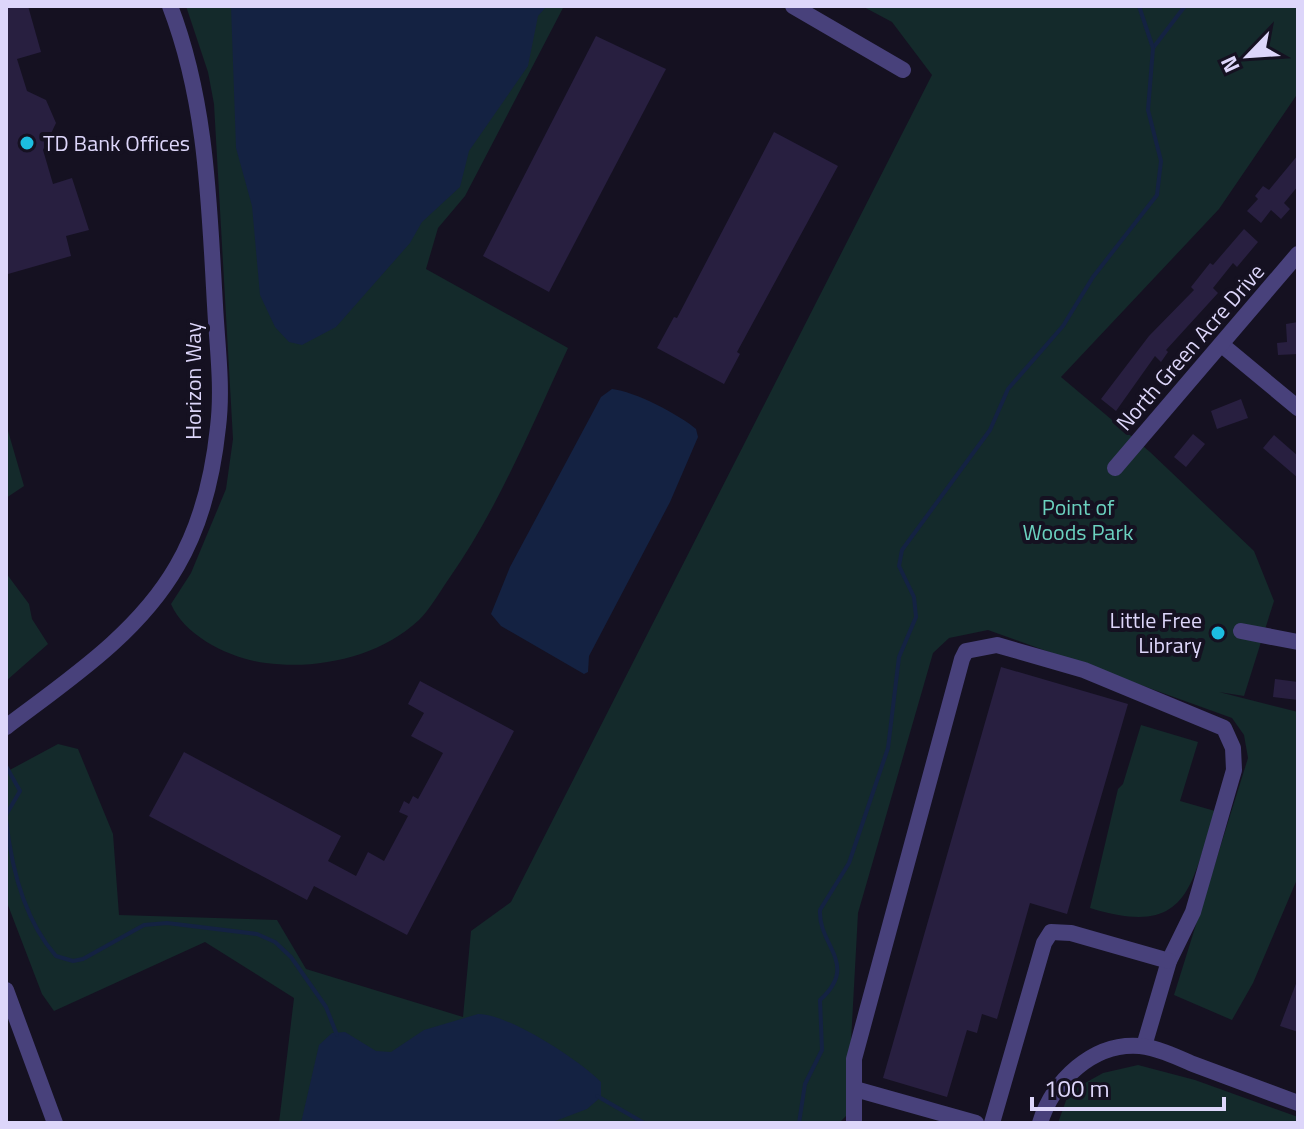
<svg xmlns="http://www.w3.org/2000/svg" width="1304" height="1129" viewBox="0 0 1304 1129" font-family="'Titillium Web',sans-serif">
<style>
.green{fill:#142a2b}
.water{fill:#142242}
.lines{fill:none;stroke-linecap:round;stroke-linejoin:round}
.stream{stroke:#142242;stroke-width:4}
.building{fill:#281f40}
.street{stroke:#48417b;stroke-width:16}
.poi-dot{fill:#1cbde0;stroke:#151121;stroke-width:3}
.labels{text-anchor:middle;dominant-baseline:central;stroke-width:8;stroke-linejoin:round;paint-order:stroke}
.poi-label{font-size:22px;fill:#ddd6fa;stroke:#151121;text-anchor:start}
.street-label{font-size:22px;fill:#ddd6fa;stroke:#151121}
.park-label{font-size:22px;fill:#6bd1bf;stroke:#151121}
</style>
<rect width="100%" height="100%" fill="#151121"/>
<g class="green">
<path d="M186 6H564L465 196 438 228 426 269 568 348C531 427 498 509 448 580 439 593 430 609 419 620 379 657 318 670 266 663 232 659 185 637 171 604L191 573 226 489 233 439 214 104 208 72Z"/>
<path d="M862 6H1298V93L1219 209 1061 377 1150 452 1254 551 1274 601 1244 696 1219 692 1298 712V877L1253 983 1232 1020 1174 995 1248 758 1244 735 1232 718 988 630 949 638 933 653 858 913 847 1115 839 1123H279L294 998 205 942 54 1011 42 994 6 900V772L58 744 78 749 113 834 119 915 277 920 306 969 463 1017 471 931 511 902 932 75 892 22Z"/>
<path d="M6 424 24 486 6 498Z"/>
<path d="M6 573 29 604 32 619 48 644 6 681Z"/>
<path d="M1141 725 1198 742 1180 801 1215 811C1190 889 1188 938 1090 908L1118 789 1123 784Z"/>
<path d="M1138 1065 1195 1080 1298 1117V1123H1058L1069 1092 1103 1073Z"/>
</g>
<g class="water">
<path d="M231 6H547L538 16 528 66 469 151 460 187 422 222 410 243 336 327 302 345 289 342 275 327 260 295 252 206 236 148Z"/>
<path d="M612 389C634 391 680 415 696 429L698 437 670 502 589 656 588 672 584 674 501 626 491 614 510 567 601 397Z"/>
<path d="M478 1014C509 1014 579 1060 601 1082V1097L587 1109 550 1123H301L319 1045 332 1033 345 1032 376 1051 391 1052 424 1030Z"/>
</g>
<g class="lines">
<g class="stream">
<path d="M1153 48 1185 6"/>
<path d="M6 766 20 791 6 815"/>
<path d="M6 819C11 865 24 920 56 956L73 961 83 959 144 925 167 923 257 934 275 942 291 957 326 1007 337 1035"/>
<path d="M597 1096 644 1123"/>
<path d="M799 1123 805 1084 822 1050 820 1000C860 964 818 946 820 910L849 863 888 748 899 657 916 617 914 597 899 566 902 550 990 430 1008 389 1063 326 1093 277 1157 195 1161 161 1148 110 1153 48 1139 6"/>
</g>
</g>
<g class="building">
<path d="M6 6H28L41 52 17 59 27 91 46 100 56 123 43 150 53 184 72 178 89 230 66 236 71 256 8 274Z"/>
<path d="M596 36 666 69 549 292 483 256Z"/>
<path d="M774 132 838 166 737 352 740 354 724 384 657 348 674 317 677 318Z"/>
<path d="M1298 155V186L1284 203 1290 209 1281 219 1271 210 1261 223 1247 211 1258 199 1255 196 1263 186 1269 190Z"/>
<path d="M1244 229 1258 242 1237 267 1233 263 1213 288 1218 293 1166 350 1168 352 1161 362 1155 356 1116 411 1101 399 1149 336 1194 290 1191 287 1210 263 1213 265Z"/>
<path d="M1298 322V354L1278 355 1277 343 1287 342 1286 324Z"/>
<path d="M1241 399 1248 418 1217 429 1211 411Z"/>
<path d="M1193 434 1205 444 1186 467 1174 457Z"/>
<path d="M1274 435 1298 456V478L1263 448Z"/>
<path d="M1001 667 1128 704 1067 914 1030 903 997 1019 982 1014 977 1033 967 1030 947 1097 883 1078Z"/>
<path d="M1275 679 1298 682V700L1273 697Z"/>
<path d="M420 681 514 731 407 935 314 886 307 900 149 816 184 752 341 836 328 861 356 876 368 852 384 861 408 816 399 812 404 801 409 804 413 796 418 799 443 753 411 736 424 713 408 704Z"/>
<path d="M1297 981H1298V1032L1280 1026Z"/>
</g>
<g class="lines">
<g class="street">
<path d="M793 6 903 70"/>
<path d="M1222 345 1298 408"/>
<path d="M1115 468 1298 254"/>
<path d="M1241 631 1298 642"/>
<path d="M6 727C68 680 138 634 177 566 202 523 213 475 218 427 223 387 217 345 215 305 209 204 207 102 170 6"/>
<path d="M6 990 55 1123"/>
<path d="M855 1089 976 1123"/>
<path d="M854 1123V1059L962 659 966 651 997 645 1084 670 1224 728 1233 748 1234 770 1193 912 1169 961 1144 1046"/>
<path d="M992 1123 1044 943 1051 932 1071 933 1169 961"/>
<path d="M1040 1123C1053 1081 1093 1042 1140 1046 1158 1048 1177 1057 1193 1064 1228 1077 1263 1090 1298 1103"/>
</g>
</g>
<g class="poi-dot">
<circle cx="27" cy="143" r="8"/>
<circle cx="1218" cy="633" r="8"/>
</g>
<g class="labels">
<g class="poi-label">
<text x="43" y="143">TD Bank Offices</text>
<text x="1202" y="620" text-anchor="end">Little Free<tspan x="1202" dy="25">Library</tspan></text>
</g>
<g class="street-label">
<text transform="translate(1190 347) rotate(-49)">North Green Acre Drive</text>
<text transform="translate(193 381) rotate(-90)">Horizon Way</text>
</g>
<g class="park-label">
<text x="1078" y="507">Point of<tspan x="1078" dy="25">Woods Park</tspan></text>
</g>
</g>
<rect width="1304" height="1129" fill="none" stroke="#ddd6fa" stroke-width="16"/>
<g transform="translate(1248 56) rotate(245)" stroke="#151121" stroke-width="6" paint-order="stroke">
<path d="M0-6L14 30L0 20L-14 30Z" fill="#ddd6fa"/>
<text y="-12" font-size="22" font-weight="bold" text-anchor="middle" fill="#ddd6fa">N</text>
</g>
<path d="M1032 1097v12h192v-12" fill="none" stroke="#ddd6fa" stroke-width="4"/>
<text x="1044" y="1097" font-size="24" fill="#ddd6fa" stroke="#151121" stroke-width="6" paint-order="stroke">100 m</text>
</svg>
